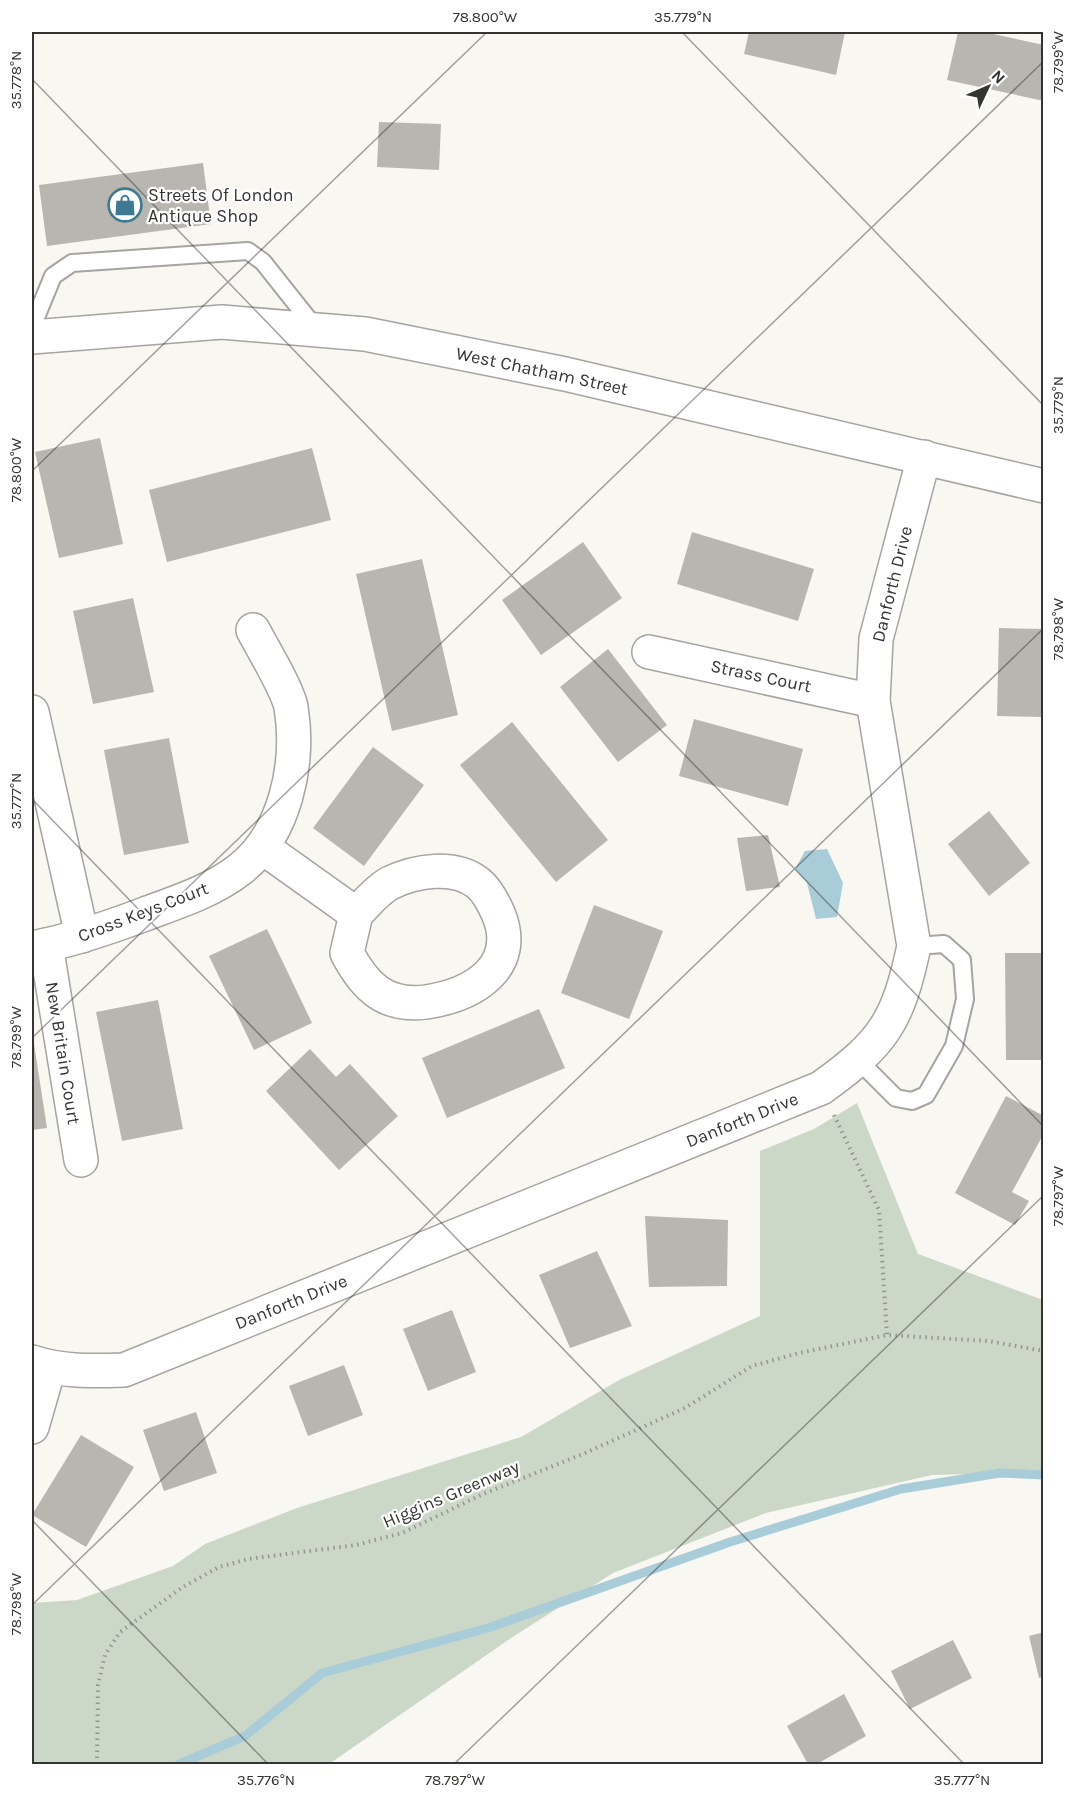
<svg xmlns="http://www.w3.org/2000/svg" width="1075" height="1796" viewBox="0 0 1075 1796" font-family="Karla,sans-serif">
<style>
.green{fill:#ccd8c7}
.water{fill:#a8cdd9}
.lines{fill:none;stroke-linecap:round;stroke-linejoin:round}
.stream{stroke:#a8cdd9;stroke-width:9}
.building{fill:#b7b6b1}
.lane-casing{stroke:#a5a49f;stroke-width:20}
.street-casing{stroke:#a5a49f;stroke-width:36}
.secondary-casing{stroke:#a5a49f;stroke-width:36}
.path{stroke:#969592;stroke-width:4;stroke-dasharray:1.5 4.5;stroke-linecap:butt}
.lane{stroke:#fff;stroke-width:16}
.street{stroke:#fff;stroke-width:33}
.secondary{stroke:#fff;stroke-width:33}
.ticks{fill:none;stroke:#343432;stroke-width:1.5;stroke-opacity:0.45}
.labels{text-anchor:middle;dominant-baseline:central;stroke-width:4.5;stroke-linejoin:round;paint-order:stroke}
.poi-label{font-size:18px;fill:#343432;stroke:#fff;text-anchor:start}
.street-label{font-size:18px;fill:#343432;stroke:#fff}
.neatline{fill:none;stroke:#343432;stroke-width:2}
.ticks-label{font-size:15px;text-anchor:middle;fill:#343432}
</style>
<rect width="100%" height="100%" fill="#f8f7f2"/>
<path class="green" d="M857 1103 918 1254 1043 1300V1472L932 1475 766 1513 613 1573 511 1638 329 1764H32V1603L77 1600 173 1566 205 1544 297 1508 521 1437 621 1379 760 1316V1151L814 1129Z"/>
<path class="water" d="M827 849 843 883 837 917 816 919 807 883 795 869 805 851Z"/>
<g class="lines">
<path class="stream" d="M179 1764 245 1736 322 1673 488 1628 730 1542 901 1489 1000 1473 1044 1475"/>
</g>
<g class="building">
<path d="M749 32H845L836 75 744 54Z"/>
<path d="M958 32H984L1044 45V101L947 80Z"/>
<path d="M379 122 441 124 439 170 377 167Z"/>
<path d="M203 163 211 224 47 246 39 185Z"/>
<path d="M100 438 123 544 59 558 35 452Z"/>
<path d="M312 448 331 520 167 562 149 490Z"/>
<path d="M692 532 814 569 798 621 677 584Z"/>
<path d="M583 542 622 598 541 655 502 600Z"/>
<path d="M422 559 458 715 392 731 356 574Z"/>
<path d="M133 598 154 692 93 704 73 611Z"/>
<path d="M999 628 1044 629V717L997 716Z"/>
<path d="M608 649 667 725 618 762 560 687Z"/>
<path d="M694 719 803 749 788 806 679 776Z"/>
<path d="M512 722 608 840 556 882 460 765Z"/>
<path d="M169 738 189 843 124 855 104 750Z"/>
<path d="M373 747 424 785 364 866 313 828Z"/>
<path d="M989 811 1030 863 989 896 948 844Z"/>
<path d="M768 835 780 887 746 891 737 838Z"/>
<path d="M594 905 663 931 629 1019 561 993Z"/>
<path d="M267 929 312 1023 254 1050 209 956Z"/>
<path d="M1005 953H1044V1060H1006Z"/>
<path d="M158 1000 183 1129 122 1141 96 1012Z"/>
<path d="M539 1009 565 1068 447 1118 422 1058Z"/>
<path d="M32 1031 47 1128 32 1130Z"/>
<path d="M310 1049 336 1077 350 1064 398 1116 339 1170 266 1091Z"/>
<path d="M1006 1096 1044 1116V1133L1012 1192 1029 1201 1015 1225 955 1193Z"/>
<path d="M645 1216 728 1220 727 1286 649 1287Z"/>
<path d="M597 1251 632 1326 570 1348 539 1275Z"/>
<path d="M452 1310 476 1372 428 1391 403 1329Z"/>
<path d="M344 1365 363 1415 308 1436 289 1386Z"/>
<path d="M196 1412 217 1473 164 1491 143 1430Z"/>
<path d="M81 1435 134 1467 86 1547 32 1515Z"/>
<path d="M1044 1632V1677L1039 1678 1029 1636Z"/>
<path d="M953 1640 972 1678 910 1709 891 1671Z"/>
<path d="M844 1694 866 1736 817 1764H808L787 1726Z"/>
</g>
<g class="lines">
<defs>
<g id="lane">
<path d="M32 327 53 276 72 263 248 251 263 262 317 330"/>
<path d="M859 1061 896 1098 912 1101 926 1095 954 1046 965 999 962 960 944 944 914 946"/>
</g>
<g id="street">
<path d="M649 652 873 701"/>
<path d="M32 712 82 936"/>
<path d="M262 847 356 914 347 953C365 987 385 1007 426 1002 473 995 521 967 498 913 493 902 487 890 478 883 454 864 415 871 390 883 377 890 366 904 356 914"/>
<path d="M46 945 81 1160"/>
<path d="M32 948C70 941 108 928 145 914 177 902 212 891 239 870 286 834 300 763 291 707 287 688 263 649 253 630"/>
<path d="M32 1362C62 1372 92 1371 124 1370L821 1088C884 1043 898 1021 914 946L873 701 876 639 924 457"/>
<path d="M32 1427 49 1368"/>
</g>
<path id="secondary" d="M32 337 222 322 365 334 565 374 1044 486"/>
</defs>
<use href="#lane" class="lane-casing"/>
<use href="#street" class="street-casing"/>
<use href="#secondary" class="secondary-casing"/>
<g class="path">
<path d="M834 1115 879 1210 887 1335"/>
<path d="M97 1764 98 1685 105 1655 120 1632 183 1587 219 1567 248 1559 356 1545 402 1533 483 1494 583 1454 685 1408 752 1366 799 1353 887 1335 988 1341 1044 1351"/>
</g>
<use href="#lane" class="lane"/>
<use href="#street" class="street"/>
<use href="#secondary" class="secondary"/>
</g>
<path class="ticks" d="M682 32 1044 406M32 79 1044 1127M32 471 487 32M32 799 964 1764M32 1038 1044 61M32 1520 268 1764M32 1605 1044 628M454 1764 1044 1195M1041 1764 1044 1762"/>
<defs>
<symbol id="shop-ring" viewBox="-11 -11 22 22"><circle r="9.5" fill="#fff" stroke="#3d7990" stroke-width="1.5"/><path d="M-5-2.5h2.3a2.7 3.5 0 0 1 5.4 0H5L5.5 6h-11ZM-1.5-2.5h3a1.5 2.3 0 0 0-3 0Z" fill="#3d7990"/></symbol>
</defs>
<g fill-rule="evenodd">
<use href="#shop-ring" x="106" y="186" width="38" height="38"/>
</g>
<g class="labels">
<g class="poi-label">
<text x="148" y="195">Streets Of London<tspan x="148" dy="21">Antique Shop</tspan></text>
</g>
<g class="street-label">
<text transform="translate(542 371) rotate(12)">West Chatham Street</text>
<text transform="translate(892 584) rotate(-76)">Danforth Drive</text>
<text transform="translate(761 676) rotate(12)">Strass Court</text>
<text transform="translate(143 912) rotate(-21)">Cross Keys Court</text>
<text transform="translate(63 1053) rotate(81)">New Britain Court</text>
<text transform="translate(742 1120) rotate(-22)">Danforth Drive</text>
<text transform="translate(291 1302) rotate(-22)">Danforth Drive</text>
<text transform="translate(451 1494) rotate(-23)">Higgins Greenway</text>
</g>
</g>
<rect width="1075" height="1796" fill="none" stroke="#ffffff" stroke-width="66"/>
<g transform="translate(988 87) rotate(46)" stroke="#ffffff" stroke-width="4.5" paint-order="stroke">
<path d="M0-4.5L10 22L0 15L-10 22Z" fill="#343432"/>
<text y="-9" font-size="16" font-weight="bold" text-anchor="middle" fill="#343432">N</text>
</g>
<rect x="33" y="33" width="1009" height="1730" class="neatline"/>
<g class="ticks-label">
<text x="485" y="22">78.800°W</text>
<text x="683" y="22">35.779°N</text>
<text transform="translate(1058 62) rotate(-90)" y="5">78.799°W</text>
<text transform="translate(16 80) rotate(-90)" y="5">35.778°N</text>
<text transform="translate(1058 405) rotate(-90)" y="5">35.779°N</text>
<text transform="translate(16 470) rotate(-90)" y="5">78.800°W</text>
<text transform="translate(1058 629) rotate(-90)" y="5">78.798°W</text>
<text transform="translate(16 801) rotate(-90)" y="5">35.777°N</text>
<text transform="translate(16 1037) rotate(-90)" y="5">78.799°W</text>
<text transform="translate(1058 1196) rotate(-90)" y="5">78.797°W</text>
<text transform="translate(16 1604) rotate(-90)" y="5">78.798°W</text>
<text x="266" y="1785">35.776°N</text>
<text x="455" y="1785">78.797°W</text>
<text x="962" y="1785">35.777°N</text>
</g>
</svg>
